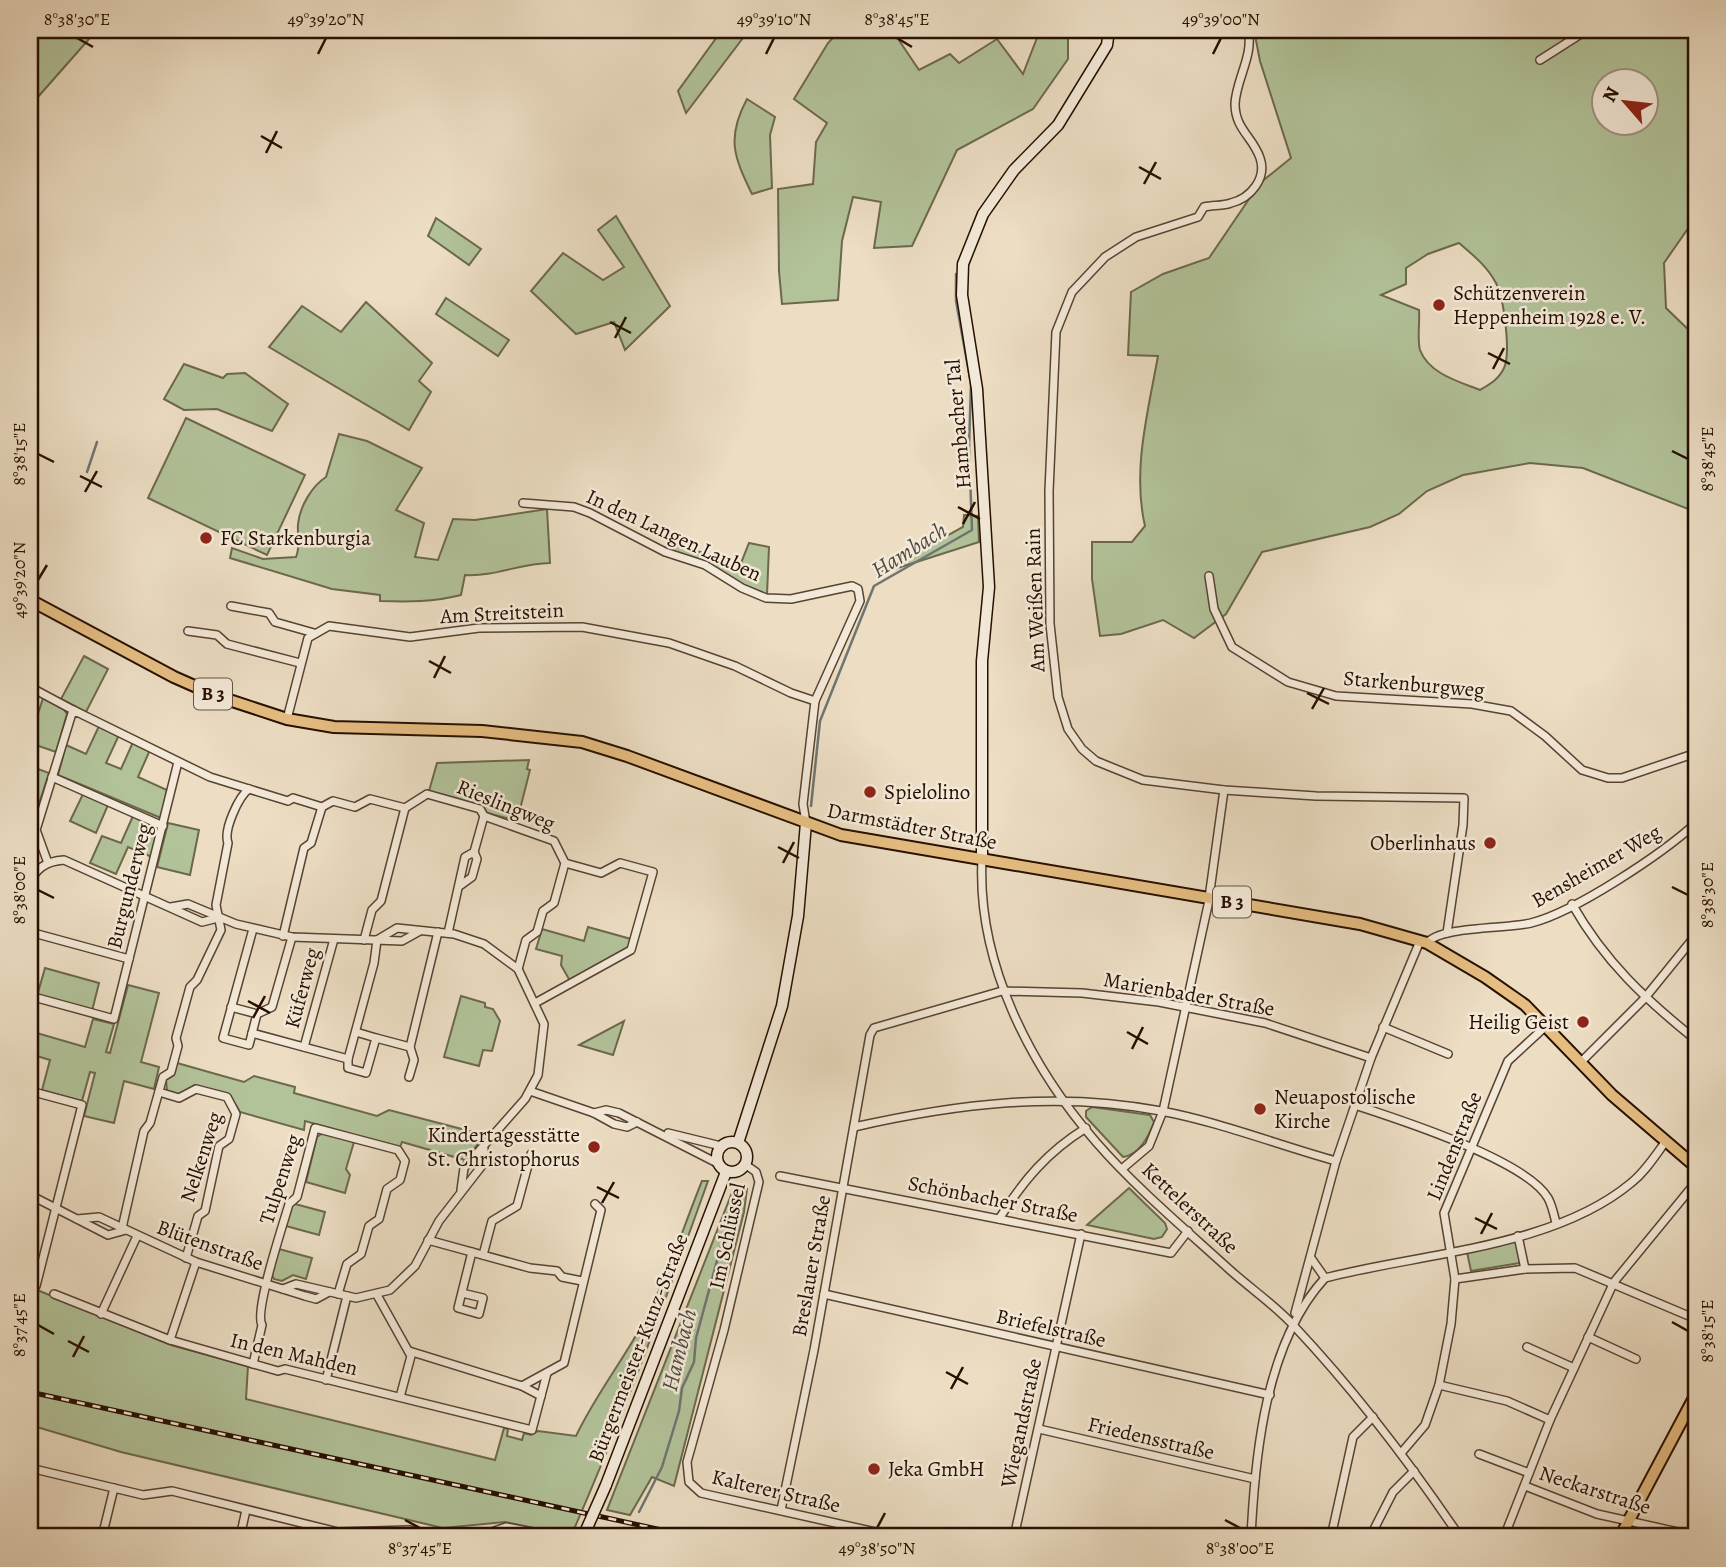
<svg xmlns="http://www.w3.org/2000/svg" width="1726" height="1567" viewBox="0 0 1726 1567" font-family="Alegreya,serif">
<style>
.green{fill:#b2c299;stroke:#6c684c;stroke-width:2;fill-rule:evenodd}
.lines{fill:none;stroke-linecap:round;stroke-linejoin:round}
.stream{stroke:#6e7572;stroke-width:2.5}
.street-casing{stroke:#584231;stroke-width:10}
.secondary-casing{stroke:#260f00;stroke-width:13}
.primary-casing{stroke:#260f00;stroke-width:14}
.street{stroke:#f3e9d8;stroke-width:7}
.secondary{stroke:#f3e9d8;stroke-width:10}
.primary{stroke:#e6be82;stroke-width:10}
.rail-casing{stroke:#260f00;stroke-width:5}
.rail{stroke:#f3e9d8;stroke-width:2.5;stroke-dasharray:8;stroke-linecap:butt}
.secondary-bridge-casing{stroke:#260f00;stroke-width:13;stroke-linecap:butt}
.secondary-bridge{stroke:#f3e9d8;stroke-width:10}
.ticks{fill:none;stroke:#260f00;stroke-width:2.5}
.poi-dot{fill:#8f2418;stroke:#f3e9d8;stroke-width:2.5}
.labels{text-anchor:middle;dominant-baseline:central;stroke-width:5;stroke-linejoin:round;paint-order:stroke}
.shield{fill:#f3e9d8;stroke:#645041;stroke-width:2}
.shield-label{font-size:19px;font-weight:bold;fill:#260f00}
.poi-label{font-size:21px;fill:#260f00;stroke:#f3e9d8;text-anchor:start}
.street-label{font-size:21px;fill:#260f00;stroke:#f3e9d8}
.water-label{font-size:23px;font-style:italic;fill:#504a42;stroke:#f3e9d8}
.neatline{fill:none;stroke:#260f00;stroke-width:2.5}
.ticks-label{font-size:18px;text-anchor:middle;fill:#260f00}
</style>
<rect width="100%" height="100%" fill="#ecddc3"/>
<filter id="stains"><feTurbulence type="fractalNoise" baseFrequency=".00286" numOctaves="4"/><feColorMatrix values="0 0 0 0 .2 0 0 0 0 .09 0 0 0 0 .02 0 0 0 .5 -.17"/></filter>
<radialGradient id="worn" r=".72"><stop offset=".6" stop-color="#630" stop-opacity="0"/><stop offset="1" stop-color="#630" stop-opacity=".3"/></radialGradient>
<g class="green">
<path d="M30 30H97L30 106Z"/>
<path d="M722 30H749L686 113 678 91Z"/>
<path d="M840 30H892L919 70 950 54 959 63 997 39 1023 74 1040 30H1068V59L1033 109 957 150 912 246 874 248 881 202 853 197 842 241 838 300 782 304 779 271 778 189 813 184 816 142 827 123 794 99 828 43Z"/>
<path d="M1254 30H1696V217L1664 263 1666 308 1696 337V512L1583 468 1530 463 1463 475 1427 491 1399 514 1370 527 1262 552 1226 614 1194 638 1163 620 1121 634 1100 636 1092 579V542H1132L1145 526C1132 470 1148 412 1158 356L1128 355 1131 292 1163 274 1209 258 1260 183 1291 158 1260 61ZM1604 80H1646V122H1604ZM1459 243C1473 255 1487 266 1496 283 1504 298 1511 353 1504 368 1499 379 1490 384 1480 390 1460 382 1429 374 1420 350 1417 340 1420 322 1419 310L1381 295 1406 284V268L1428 254Z"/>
<path d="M747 99 775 117 770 135 772 188 752 194C734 157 726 138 747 99Z"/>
<path d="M616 216 670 306 625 350 614 322 576 334 531 291 563 253 603 280 624 267 598 230Z"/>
<path d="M436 218 481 249 469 265 428 236Z"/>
<path d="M446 298 509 340 498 356 436 314Z"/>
<path d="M366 302 432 363 419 381 431 392 409 430 269 347 302 306 341 332Z"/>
<path d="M184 364 223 378 227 374 245 373 288 404 272 431 217 409 184 410 164 399Z"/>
<path d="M186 418 305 475 267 555 148 498Z"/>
<path d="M339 434 367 441 422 468 396 510 424 523 415 557 438 560 453 519 475 520 547 509 550 563C521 563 494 577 465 575L461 595C433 602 409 602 380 601V595L332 589 230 558 232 548 263 559 296 557C301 545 297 536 298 524 300 506 312 486 326 477Z"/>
<path d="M964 515 978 516 979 542 876 575 963 527Z"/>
<path d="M749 543 769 547 767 595 661 548 674 545 741 563Z"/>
<path d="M84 656 108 669 86 712 61 699Z"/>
<path d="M43 698 63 708 67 714 56 752 30 743V716L37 717Z"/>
<path d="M99 726 119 735 106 763 121 769 133 742 150 750 138 777 167 790 161 818 58 775 66 745 86 754Z"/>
<path d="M529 760 527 769 530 770 517 821 487 813 483 806 429 791 437 763Z"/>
<path d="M30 766 49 773 36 813 31 817Z"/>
<path d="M83 794 108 805 96 833 70 821Z"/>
<path d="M133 816 158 830 152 857 128 847 116 874 90 863 102 836 121 843Z"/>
<path d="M168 823 199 830 190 875 157 867Z"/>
<path d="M588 927 631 939 628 948 570 981 561 965 562 956 536 949 542 929 584 941Z"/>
<path d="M45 968 99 983 92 1011 37 996Z"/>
<path d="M128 985 159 993 141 1062 159 1067 154 1089 124 1081 114 1123 84 1116 95 1073 90 1072 82 1101 42 1090 50 1060 30 1054V1031L85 1047 93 1019 114 1024 106 1052 110 1053Z"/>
<path d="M461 996 485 1003V1007L493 1009 500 1021 492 1051 483 1050 479 1066 444 1057Z"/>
<path d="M624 1021 613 1055 579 1045Z"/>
<path d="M177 1063 244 1082 254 1076 295 1087 294 1093 377 1116 389 1110 477 1133 483 1138 465 1160 402 1142 400 1147 347 1135 345 1132 305 1121 304 1130 240 1112 230 1095 195 1085 179 1095 167 1091 166 1080 174 1075Z"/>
<path d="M1092 1107 1150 1115 1154 1122C1149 1136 1139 1155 1123 1157L1086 1117V1111Z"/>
<path d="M323 1133 354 1142 346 1169 350 1175 345 1193 306 1182 317 1137Z"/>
<path d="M702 1181H708C665 1301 622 1420 571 1536L505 1522 443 1528 121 1452 30 1425V1287L171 1345 248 1366 246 1399 495 1460 504 1428 508 1429 507 1436 522 1440 524 1433 531 1435 538 1431 576 1436C596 1394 625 1358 647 1316 669 1274 684 1225 702 1181Z"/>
<path d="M735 1185 747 1189 744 1212 674 1486 652 1477 630 1515 607 1510Z"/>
<path d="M1129 1188 1165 1223 1167 1229 1162 1237 1154 1239 1087 1225Z"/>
<path d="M295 1204 325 1212 319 1235 286 1226 291 1206Z"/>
<path d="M1516 1239 1520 1263 1471 1271 1467 1252Z"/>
<path d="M279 1249 312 1258 306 1279 293 1275 282 1281 274 1279 272 1275Z"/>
</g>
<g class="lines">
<g class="stream">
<path d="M87 472 97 442"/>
<path d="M811 806 820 721 874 586 972 530 969 447 971 384 956 301V274"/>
<path d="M639 1512 662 1467 679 1411 682 1388 694 1362 696 1338 736 1191"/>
</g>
<defs>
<g id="street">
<path d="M1248 30C1254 56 1236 79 1235 104 1235 129 1253 137 1260 158 1267 178 1251 198 1231 203 1223 206 1213 205 1204 207L1198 217 1136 237 1105 257 1072 292 1056 332 1049 491 1050 624 1058 697 1068 729 1082 749 1096 761 1143 780 1224 790 1316 796 1464 798 1463 825 1447 933"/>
<path d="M1540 60 1587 30"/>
<path d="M1696 316 1692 325 1696 331"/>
<path d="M523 503 574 507 590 513 665 552 705 565 742 588 766 598 791 599 852 586 858 589 860 601 815 701 803 804 806 823"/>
<path d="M1209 576 1214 609 1232 647 1288 682 1336 696 1472 704 1511 711 1545 736 1582 770 1608 778H1622L1696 753"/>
<path d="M231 606 269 613 275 622 314 633"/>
<path d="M188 631 217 635 227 644 300 663"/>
<path d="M30 687 73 710"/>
<path d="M287 719 308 638 329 626 410 637 479 628 582 627 669 643 735 666 791 693 815 701"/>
<path d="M52 777 163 826"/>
<path d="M982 860C977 963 1030 1066 1096 1142 1136 1188 1185 1229 1230 1270 1251 1289 1275 1305 1294 1326 1355 1391 1410 1463 1460 1537"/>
<path d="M48 863 36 830 73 710 210 777 288 801 293 798 322 807 333 801 355 807 370 799 405 808 427 794 480 809 484 816 554 841 565 863 601 873 620 863 653 872 631 950 537 1002"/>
<path d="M30 884C35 868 48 861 64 860L202 922 218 918"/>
<path d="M461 885 472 877 477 859 474 852"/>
<path d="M1572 904C1605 962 1645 999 1696 1040"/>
<path d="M171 907 188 904 236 924 292 937 402 941 420 931"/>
<path d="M253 929 223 1038 249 1045 257 1014"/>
<path d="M30 932 129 959"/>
<path d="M448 933 465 857 474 852 484 816"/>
<path d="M283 936 304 848 311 843 322 807"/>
<path d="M364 940 372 910 381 901 405 808"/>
<path d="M377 940 397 928 454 934 484 944 518 969 544 1024 538 1075 525 1099 464 1168 461 1190"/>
<path d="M1427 943C1440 926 1508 929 1531 923 1575 912 1662 854 1696 823"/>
<path d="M518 969 526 940 537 932 543 911 554 903 565 863"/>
<path d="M30 996 114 1019 178 762"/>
<path d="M231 1007 257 1014 272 1007 292 937"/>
<path d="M1383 1027 1448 1054"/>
<path d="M356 1032 376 1038 366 1073 348 1068V1059L374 963 377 940"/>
<path d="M252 1033 348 1059"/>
<path d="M376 1038 410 1047"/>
<path d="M304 1047 334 939"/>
<path d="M1581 1062 1644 999 1696 935"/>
<path d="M409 1077 414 1060 410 1047 438 932"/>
<path d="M30 1091 82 1105 36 1286 30 1283"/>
<path d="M530 1091 594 1113 614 1124 627 1127 637 1122"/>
<path d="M159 1092 179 1098 196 1089 227 1097 236 1114 229 1139 219 1146 205 1211 198 1216 186 1258"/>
<path d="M1355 1105C1398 1119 1526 1160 1548 1198 1552 1205 1554 1215 1556 1223"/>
<path d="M594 1113 606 1110 619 1113 717 1163"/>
<path d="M854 1127C956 1104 1057 1091 1161 1111 1220 1122 1278 1145 1336 1161"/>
<path d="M668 1133 721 1146"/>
<path d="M746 1165 756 1172 759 1182 724 1330 687 1462 689 1482 701 1493 714 1496 898 1537"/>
<path d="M1123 1168 1149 1146 1163 1111 1208 905 1224 790"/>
<path d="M780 1176 1171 1253 1188 1231"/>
<path d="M30 1195 108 1235 126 1230"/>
<path d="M77 1219 99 1217 196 1262 305 1296 316 1299 329 1292"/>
<path d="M999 1219C1023 1181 1047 1152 1086 1128"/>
<path d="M122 1228 144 1131 150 1123 163 1077 171 1072 178 1046 176 1038 190 987 197 980 221 930 216 905 228 843C223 830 239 796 249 789"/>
<path d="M1518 1236 1525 1269"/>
<path d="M428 1240 530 1268 557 1271 562 1277 582 1281"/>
<path d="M483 1255 492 1221 517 1206 531 1154"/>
<path d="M1311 1258 1325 1278"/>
<path d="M1455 1279 1525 1269 1575 1268 1696 1319"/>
<path d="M283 1289 296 1284 356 1298 390 1290 415 1266 439 1221 484 1163V1149"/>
<path d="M462 1293 483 1298 479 1314 458 1308 472 1252"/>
<path d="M54 1294 170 1340 278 1371 285 1369 532 1430 547 1373"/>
<path d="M824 1294 1270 1395"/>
<path d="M377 1295 411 1356 400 1397"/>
<path d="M1295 1313 1336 1161 1371 1058 1420 941"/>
<path d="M101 1314 137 1236"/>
<path d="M1588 1337 1636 1359"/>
<path d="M170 1340 196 1262"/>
<path d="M1527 1347 1574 1368"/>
<path d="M409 1351 522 1386 564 1363 601 1210 595 1204"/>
<path d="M253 1364 262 1325C254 1311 283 1225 289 1204L297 1197 315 1128 398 1150 405 1161 400 1180 387 1189 379 1219 369 1226 361 1254 347 1264 338 1294"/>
<path d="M326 1380 347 1296"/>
<path d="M1439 1385 1507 1401 1550 1420"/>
<path d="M522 1386 541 1396"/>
<path d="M1039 1429 1255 1479"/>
<path d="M1402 1452 1425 1425 1439 1385 1451 1324 1455 1279 1444 1213 1508 1061 1546 1026"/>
<path d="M1479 1454 1529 1473"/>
<path d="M30 1468 143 1495 172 1491 338 1532 409 1530 446 1537"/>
<path d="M1525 1486 1597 1514 1696 1536"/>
<path d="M781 1510 814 1350 870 1035 874 1028 1002 991 1082 993 1159 1002 1265 1023 1371 1058"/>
<path d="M102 1537 114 1488"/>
<path d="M240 1537 246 1510"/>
<path d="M477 1537 506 1527 560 1537"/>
<path d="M1014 1537 1081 1234"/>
<path d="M1251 1537C1255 1453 1266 1342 1325 1278 1421 1253 1553 1248 1631 1183 1645 1172 1655 1156 1666 1141"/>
<path d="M1331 1537 1353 1437 1373 1417"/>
<path d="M1370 1537 1393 1492 1414 1471"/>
<path d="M1504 1537 1550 1420 1614 1282 1696 1182"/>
</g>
<g id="secondary">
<path d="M982 860V661L989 587 977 389 962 295 963 264 983 214 1014 170 1058 125 1107 45 1109 30"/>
<circle cx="732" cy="1157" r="15"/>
<path d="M738 1143 782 1006 798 916 806 823"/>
<path d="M606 1485 726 1172"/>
</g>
<g id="primary">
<path d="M30 600 174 677 217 696 287 719 334 727 482 731 582 742 627 756 841 835 1360 924 1427 943 1485 977 1525 1005 1612 1095 1696 1167"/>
<path d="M1620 1537 1696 1394"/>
</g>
</defs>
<use href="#street" class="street-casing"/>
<use href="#secondary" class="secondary-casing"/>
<use href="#primary" class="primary-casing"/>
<use href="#street" class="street"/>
<use href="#secondary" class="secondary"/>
<use href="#primary" class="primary"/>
<defs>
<path id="rail" d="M30 1392 694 1537"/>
</defs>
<use href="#rail" class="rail-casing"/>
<use href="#rail" class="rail"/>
<defs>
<path id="secondary-bridge" d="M583 1537 606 1485"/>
</defs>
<use href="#secondary-bridge" class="secondary-bridge-casing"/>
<use href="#secondary-bridge" class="secondary-bridge"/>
</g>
<path class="ticks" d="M77 38 93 47M897 38 912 47M318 54 326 38M766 54 774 38M1213 54 1221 38M261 136 282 148M266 153 277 131M1139 167 1161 179M1144 184 1156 162M610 322 631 333M615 338 626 317M1488 353 1510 364M1493 369 1504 348M1672 451 1688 459M38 454 54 462M80 476 102 487M85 492 97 471M958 507 980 519M963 524 975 502M38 580 47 565M429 661 451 673M434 678 445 656M1307 693 1329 704M1312 709 1324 688M778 847 799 858M783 863 794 842M1672 887 1688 895M38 890 54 898M248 1001 270 1013M253 1018 265 996M1127 1032 1148 1044M1132 1049 1143 1027M597 1187 619 1198M602 1203 614 1182M1475 1218 1497 1229M1481 1234 1492 1213M1672 1322 1688 1331M38 1325 54 1334M68 1341 89 1352M73 1357 84 1336M946 1372 968 1384M951 1389 963 1367M405 1520 420 1528M1225 1520 1240 1528M877 1528 885 1513"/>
<g class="poi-dot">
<circle cx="1439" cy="305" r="7"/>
<circle cx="206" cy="538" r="7"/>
<circle cx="870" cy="792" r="7"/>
<circle cx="1490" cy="843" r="7"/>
<circle cx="1583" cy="1022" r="7"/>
<circle cx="1260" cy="1109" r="7"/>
<circle cx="594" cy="1147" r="7"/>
<circle cx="874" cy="1469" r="7"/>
</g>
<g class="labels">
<g class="shield">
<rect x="194" y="678.5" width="38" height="31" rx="5"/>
<rect x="1213" y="886.5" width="38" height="31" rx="5"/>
</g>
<g class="shield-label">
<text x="213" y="694">B 3</text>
<text x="1232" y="902">B 3</text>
</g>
<g class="poi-label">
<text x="1453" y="293">Schützenverein<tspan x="1453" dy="24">Heppenheim 1928 e. V.</tspan></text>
<text x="220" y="538">FC Starkenburgia</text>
<text x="884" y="792">Spielolino</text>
<text x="1476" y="843" text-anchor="end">Oberlinhaus</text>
<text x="1569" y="1022" text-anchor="end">Heilig Geist</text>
<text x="1274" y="1097">Neuapostolische<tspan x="1274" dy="24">Kirche</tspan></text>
<text x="580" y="1135" text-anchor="end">Kindertagesstätte<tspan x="580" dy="24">St. Christophorus</tspan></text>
<text x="888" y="1469">Jeka GmbH</text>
</g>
<g class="street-label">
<text transform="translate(958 424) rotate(-95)">Hambacher Tal</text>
<text transform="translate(674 535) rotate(25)">In den Langen Lauben</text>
<text transform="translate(1035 600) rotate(-92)">Am Weißen Rain</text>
<text transform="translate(502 613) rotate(-3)">Am Streitstein</text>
<text transform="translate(1414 684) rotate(5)">Starkenburgweg</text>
<text transform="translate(506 805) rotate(22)">Rieslingweg</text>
<text transform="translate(912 826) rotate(11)">Darmstädter Straße</text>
<text transform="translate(1596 866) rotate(-30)">Bensheimer Weg</text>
<text transform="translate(129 886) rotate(-76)">Burgunderweg</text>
<text transform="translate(302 988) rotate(-75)">Küferweg</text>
<text transform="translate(1189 994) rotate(10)">Marienbader Straße</text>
<text transform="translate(1454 1146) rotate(-68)">Lindenstraße</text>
<text transform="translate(201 1157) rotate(-72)">Nelkenweg</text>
<text transform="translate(280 1179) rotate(-72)">Tulpenweg</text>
<text transform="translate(993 1199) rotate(11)">Schönbacher Straße</text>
<text transform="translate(1190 1208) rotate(43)">Kettelerstraße</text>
<text transform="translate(727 1236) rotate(-78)">Im Schlüssel</text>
<text transform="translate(210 1245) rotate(20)">Blütenstraße</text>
<text transform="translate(811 1266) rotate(-80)">Breslauer Straße</text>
<text transform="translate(1051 1328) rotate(13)">Briefelstraße</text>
<text transform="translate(638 1348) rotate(-69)">Bürgermeister-Kunz-Straße</text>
<text transform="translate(294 1354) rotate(13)">In den Mahden</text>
<text transform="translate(1021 1423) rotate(-78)">Wiegandstraße</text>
<text transform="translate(1151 1438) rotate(13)">Friedensstraße</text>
<text transform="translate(1595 1490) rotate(18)">Neckarstraße</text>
<text transform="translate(776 1491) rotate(13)">Kalterer Straße</text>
</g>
<g class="water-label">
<text transform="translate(909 550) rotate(-32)">Hambach</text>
<text transform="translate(679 1350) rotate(-76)">Hambach</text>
</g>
</g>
<rect width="1726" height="1567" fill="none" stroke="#ecddc3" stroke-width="77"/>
<g transform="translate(1625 102) rotate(298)"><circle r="33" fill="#f3e9d8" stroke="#a19282" stroke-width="2"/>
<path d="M0-5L12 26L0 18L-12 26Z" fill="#8f2418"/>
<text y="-10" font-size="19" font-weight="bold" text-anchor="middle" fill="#260f00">N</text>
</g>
<rect x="38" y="38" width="1650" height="1490" class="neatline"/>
<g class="ticks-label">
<text x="77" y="25">8°38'30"E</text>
<text x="326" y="25">49°39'20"N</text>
<text x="774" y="25">49°39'10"N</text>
<text x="897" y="25">8°38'45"E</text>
<text x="1221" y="25">49°39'00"N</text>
<text transform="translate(19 454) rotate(-90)" y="6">8°38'15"E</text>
<text transform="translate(1707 459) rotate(-90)" y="6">8°38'45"E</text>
<text transform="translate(19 580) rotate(-90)" y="6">49°39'20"N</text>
<text transform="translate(19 890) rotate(-90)" y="6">8°38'00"E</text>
<text transform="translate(1707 895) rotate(-90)" y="6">8°38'30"E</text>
<text transform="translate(19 1325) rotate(-90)" y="6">8°37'45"E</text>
<text transform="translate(1707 1331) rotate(-90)" y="6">8°38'15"E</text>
<text x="420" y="1554">8°37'45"E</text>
<text x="877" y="1554">49°38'50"N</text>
<text x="1240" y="1554">8°38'00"E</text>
</g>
<rect width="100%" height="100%" filter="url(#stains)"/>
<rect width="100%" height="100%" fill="url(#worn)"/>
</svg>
